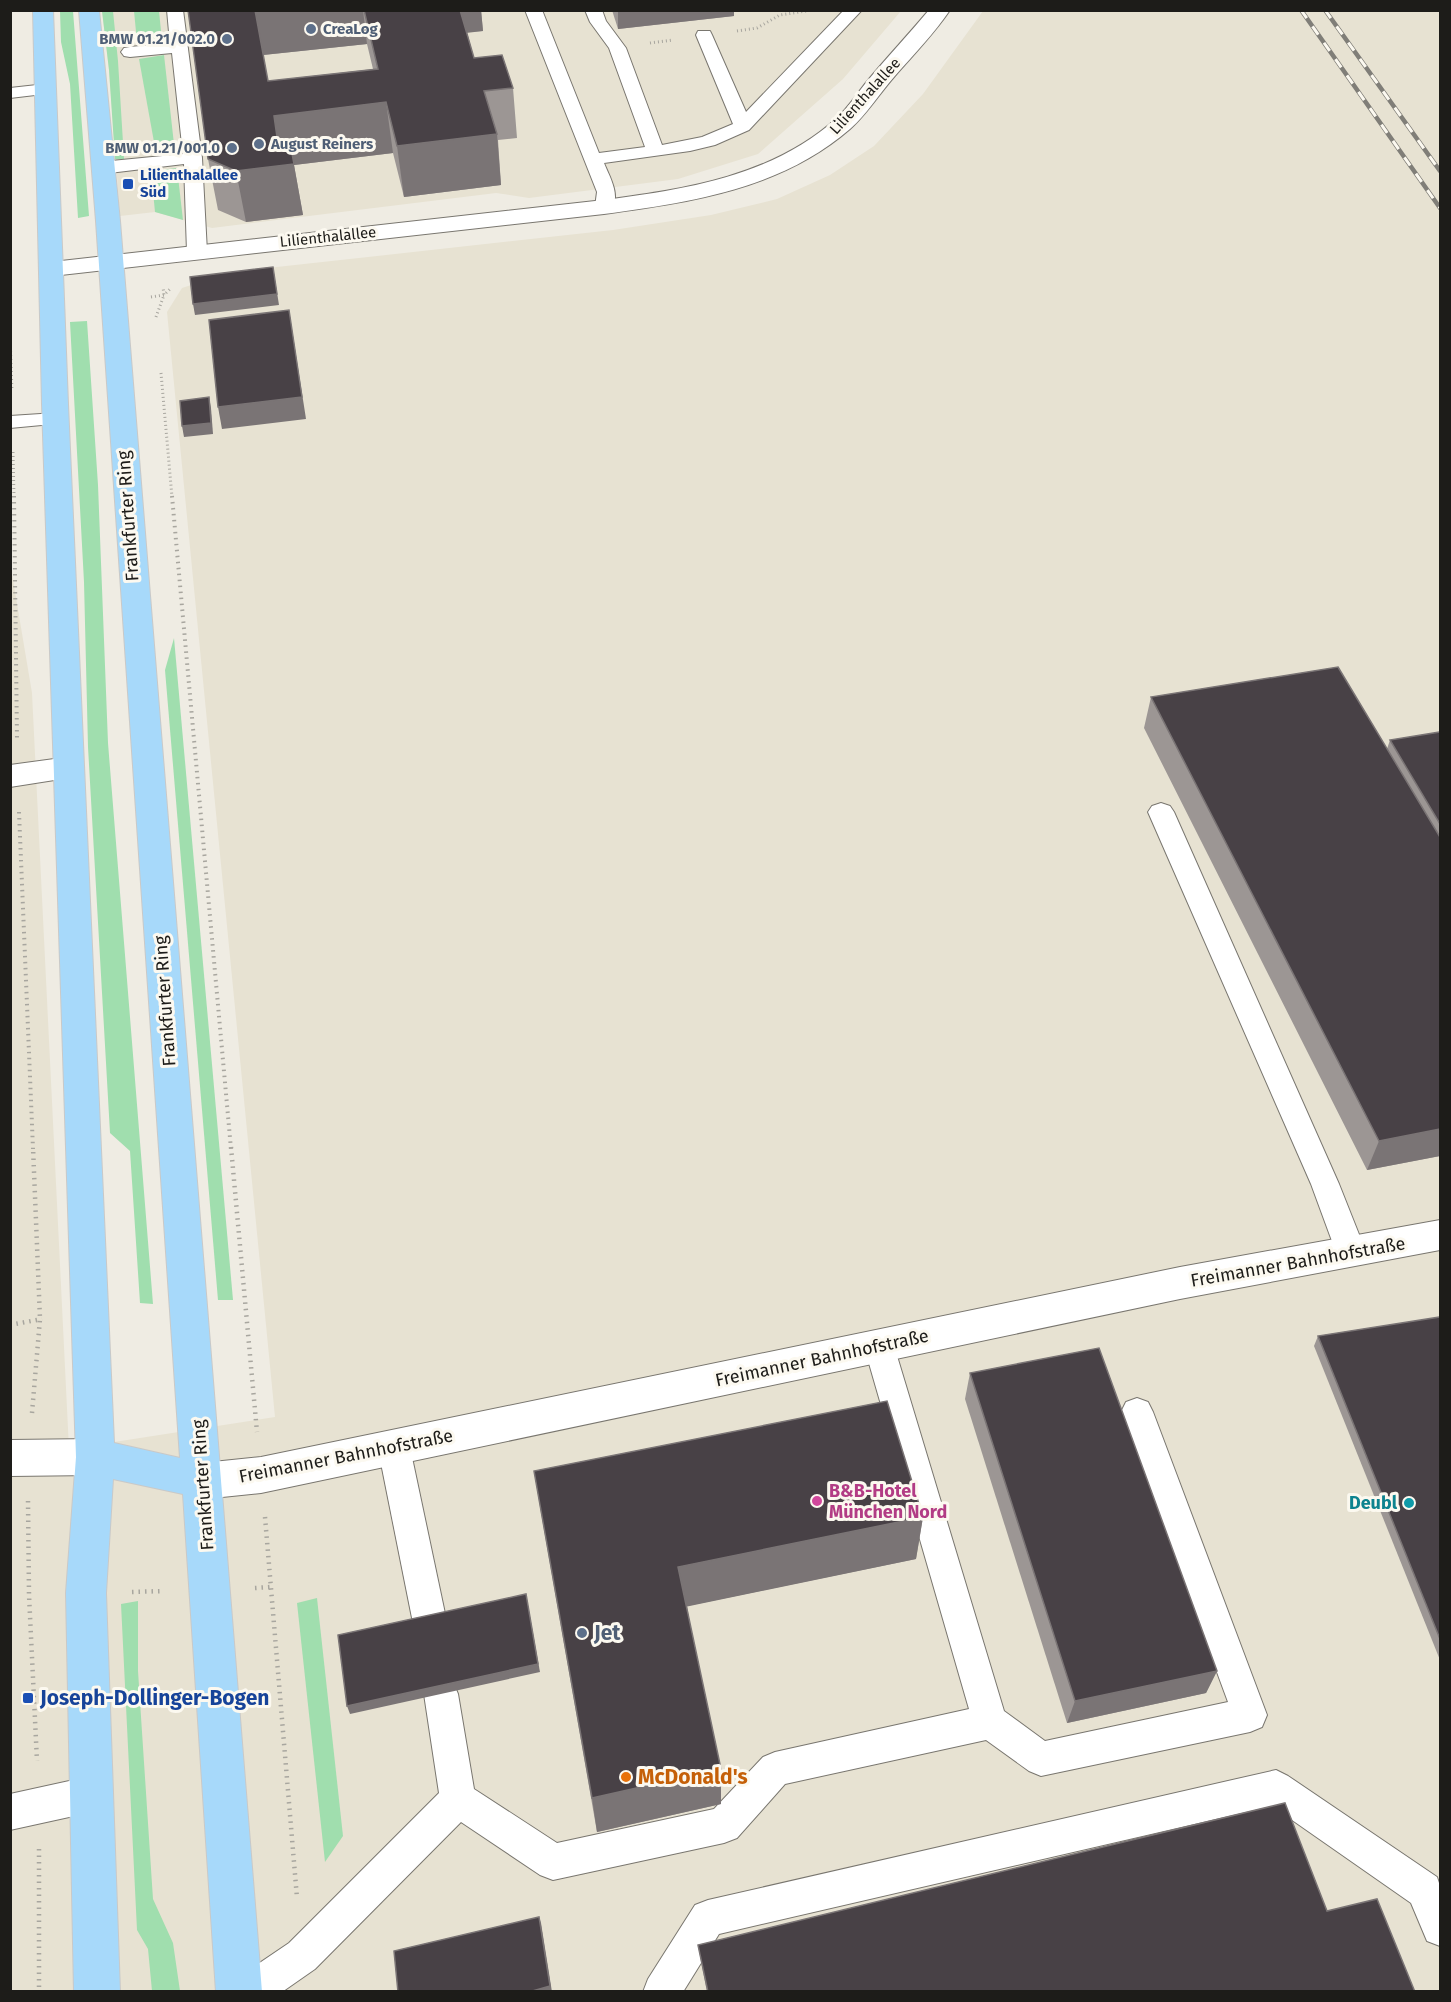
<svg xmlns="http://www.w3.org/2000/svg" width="1451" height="2002" viewBox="0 0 1451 2002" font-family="'Fira Sans',sans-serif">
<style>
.built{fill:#e7e2d2}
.green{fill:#a0deae}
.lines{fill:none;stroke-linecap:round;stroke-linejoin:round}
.lane-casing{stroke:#79766f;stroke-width:2}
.street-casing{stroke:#79766f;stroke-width:2}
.primary-casing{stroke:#c9c9c8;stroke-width:2}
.path-far2{stroke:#a8a69f;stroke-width:3;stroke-dasharray:1 3;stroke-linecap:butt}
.path-far1{stroke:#a8a69f;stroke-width:4;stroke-dasharray:1.5 4.5;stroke-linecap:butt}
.path{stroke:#a8a69f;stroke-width:4.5;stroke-dasharray:1.5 5;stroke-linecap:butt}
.lane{fill:#fff;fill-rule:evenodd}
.street{fill:#fff;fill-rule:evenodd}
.primary{fill:#a7d9fa;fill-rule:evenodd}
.rail-casing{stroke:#807e78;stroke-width:4.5}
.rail{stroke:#fcf9f0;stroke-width:3;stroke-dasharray:10;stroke-linecap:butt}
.wall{fill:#9c9694;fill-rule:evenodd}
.shaded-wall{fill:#7a7475}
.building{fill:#484146;stroke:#7a7475;stroke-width:1.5}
.service-dot{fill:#5c6f8a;stroke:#fcf9f0;stroke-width:2}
.transit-dot{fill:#1a4fb4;stroke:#fcf9f0;stroke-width:2}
.hotel-dot{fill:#d1479c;stroke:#fcf9f0;stroke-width:2}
.culture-dot{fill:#0f9aa8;stroke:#fcf9f0;stroke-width:2}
.food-dot{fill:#e8710a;stroke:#fcf9f0;stroke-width:2}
.labels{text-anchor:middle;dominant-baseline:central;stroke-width:6;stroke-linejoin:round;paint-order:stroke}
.far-service-label{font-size:15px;font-weight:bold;fill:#4e5e75;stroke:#fcf9f0;text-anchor:start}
.far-street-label{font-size:15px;fill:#1d1c19;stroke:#fcf9f0}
.far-transit-label{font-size:15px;font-weight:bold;fill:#164399;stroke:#fcf9f0;text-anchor:start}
.street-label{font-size:18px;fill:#1d1c19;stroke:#fcf9f0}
.hotel-label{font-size:18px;font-weight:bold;fill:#b23c85;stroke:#fcf9f0;text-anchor:start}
.culture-label{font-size:18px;font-weight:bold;fill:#0d838f;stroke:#fcf9f0;text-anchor:end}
.near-service-label{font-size:21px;font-weight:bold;fill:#4e5e75;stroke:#fcf9f0;text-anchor:start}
.near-transit-label{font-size:21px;font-weight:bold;fill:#164399;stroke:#fcf9f0;text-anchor:start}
.near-food-label{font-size:21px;font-weight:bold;fill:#c56008;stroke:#fcf9f0;text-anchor:start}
</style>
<rect width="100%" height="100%" fill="#efece3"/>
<g class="built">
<path d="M102 11H901L843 79 758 154 678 179 529 198 496 193 212 228 155 212 120 216 109 70Z"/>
<path d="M983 11H1440V1991H11L10 562 32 693 69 1449 275 1417 167 312 182 288 232 272 613 230 711 215 777 199 830 175 874 146 923 94Z"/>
</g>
<g class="green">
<path d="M60 11H73L89 216 78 218 70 84 61 42Z"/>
<path d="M102 11H113L118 61 124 159H115L109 70Z"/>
<path d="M134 11H159L162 41 144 44 137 42Z"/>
<path d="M164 55 175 153H156L139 59Z"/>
<path d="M177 168 183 220 155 212 151 171Z"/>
<path d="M87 321 98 485 108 743 153 1304 140 1303 130 1151 110 1133 88 747 84 582 70 322Z"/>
<path d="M174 638 233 1300H218L165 670Z"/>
<path d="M317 1598 343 1836 325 1862 297 1603Z"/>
<path d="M138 1601V1671L153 1899 173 1943 180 1991H152L148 1949 137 1930 121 1604Z"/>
</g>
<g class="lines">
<defs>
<g id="lane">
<path d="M167 10H183L202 158 207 252 204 256H190L187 252 184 164 101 174 95 172 92 168 95 164 101 162 183 154 172 53 130 57 124 56 121 52 124 48 130 47 170 43Z"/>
<path d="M525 10H542L599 153 645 147 609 48 590 22 585 10H602L606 21 626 48 662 145 702 137 733 124 696 35 698 31H710L712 35 746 112 844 10H862L749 130 715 145 690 151 604 163C610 178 621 195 611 211H597L595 207 597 192Z"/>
<path d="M46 84 52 85 55 89 52 93 10 98V88Z"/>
<path d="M56 413 63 415 66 419 63 423 10 428V416Z"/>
<path d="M1161 803 1170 806 1174 812 1339 1184 1366 1252 1361 1261 1351 1265 1341 1261 1336 1252 1311 1184 1148 812 1152 806Z"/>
<path d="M879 1333 890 1336 894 1346 1004 1711 1045 1741 1228 1702 1121 1412 1126 1402 1137 1398 1148 1402 1153 1412 1267 1715 1262 1727 1250 1732 1041 1776 1029 1771 986 1740 785 1784 737 1838 724 1843 553 1880 540 1875 461 1822 315 1969 282 1992H231L236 1979 289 1943 439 1793 424 1694 429 1682 441 1677 453 1682 458 1694 474 1789 557 1843 714 1809 763 1757 775 1752 969 1709 864 1346 868 1336Z"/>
<path d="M394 1434 405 1438 410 1448 447 1623 442 1634 430 1639 418 1634 413 1623 378 1448 383 1438Z"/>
<path d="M1276 1770 1288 1776 1437 1877 1440 1886V1946L1427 1941 1411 1903 1272 1806 719 1934 683 1992H643L648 1979 695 1905 708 1900Z"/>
<path d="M92 1776 104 1782 110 1794 104 1806 92 1812 10 1830V1794Z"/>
</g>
<g id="street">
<path d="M929 10H950C934 34 913 55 894 77 879 94 867 114 850 129 781 189 691 202 604 214L52 276 44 274 40 269 44 264 52 262 604 200C687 189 773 176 837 118 849 107 858 92 869 79 888 56 909 34 929 10Z"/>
<path d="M69 757 80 760 84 768 80 776 10 787V765Z"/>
<path d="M1440 1220V1250L1180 1299 261 1493 203 1499 189 1494 183 1481 189 1468 203 1463 261 1457 1180 1267Z"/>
<path d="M95 1439 109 1444 114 1457 109 1470 95 1475 10 1476V1440Z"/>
</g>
<path id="primary" d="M33 10H53L68 404 114 1443 180 1458 96 221 79 10H99L120 221 262 1992H216L183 1494 113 1479 106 1593 120 1992H74L66 1593 76 1457 42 404Z"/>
</defs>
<use href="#lane" class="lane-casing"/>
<use href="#street" class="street-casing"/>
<use href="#primary" class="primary-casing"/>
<g class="path-far2">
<path d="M737 31 757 28 780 15 806 11"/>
<path d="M650 43 673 40"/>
<path d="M151 297 164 295 170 289"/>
<path d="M156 317 164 295 163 287"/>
<path d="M10 335 12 391"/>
<path d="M161 373 172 497"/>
<path d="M13 452 14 497"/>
</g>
<g class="path-far1">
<path d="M14 496 17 739"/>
<path d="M172 496 231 1149"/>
<path d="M19 812 33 1149"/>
</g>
<g class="path">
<path d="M231 1147 257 1432"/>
<path d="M10 1325 42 1319"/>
<path d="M32 1413 40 1319 33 1147"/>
<path d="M28 1501 29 1595 37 1761"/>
<path d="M265 1517 297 1898"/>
<path d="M255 1588 271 1587"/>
<path d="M132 1592 164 1591"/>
<path d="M39 1849V1992"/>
</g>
<use href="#lane" class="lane"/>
<use href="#street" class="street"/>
<use href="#primary" class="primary"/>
<defs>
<g id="rail">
<path d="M1301 10 1440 208"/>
<path d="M1325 10 1440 171"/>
</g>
</defs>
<use href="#rail" class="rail-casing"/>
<use href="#rail" class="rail"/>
</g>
<g class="wall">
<path d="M188 10H481L483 31 467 32 474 58 513 88 517 138 498 140 501 185 404 197 393 153 294 165 303 215 246 222 218 210 208 159ZM367 44 373 69 268 81 263 55Z"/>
<path d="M612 10H734V16L618 29Z"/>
<path d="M1151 697 1387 749 1390 740 1440 732V1156L1367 1170 1144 728Z"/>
<path d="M1440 1317V1660L1314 1346 1318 1336Z"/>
<path d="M970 1373 1217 1671 1206 1693 1067 1723 965 1399Z"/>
<path d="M534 1471 923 1517 916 1559 687 1606 721 1804 597 1832 541 1513Z"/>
<path d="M1327 1911 1415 1992H707L699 1951 698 1945Z"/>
</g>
<g class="shaded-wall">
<path d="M255 10H363L367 44 263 55Z"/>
<path d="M455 10H481L483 31 457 34Z"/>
<path d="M618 10H734V16L618 29Z"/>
<path d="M386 102 393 153 294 165 303 215 246 222 236 171 274 116Z"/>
<path d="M497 134 501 185 404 197 397 146Z"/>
<path d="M273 267 279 305 195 315 193 304Z"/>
<path d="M289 310 306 419 222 429 218 407Z"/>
<path d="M209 397 211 408 213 434 184 437 182 426Z"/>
<path d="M1440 1129V1156L1367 1170 1379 1141Z"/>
<path d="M923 1517 916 1559 680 1608 678 1567Z"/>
<path d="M526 1594 540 1672 350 1714 347 1706Z"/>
<path d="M1217 1671 1206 1693 1067 1723 1075 1701Z"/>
<path d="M721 1769V1804L597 1832 592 1798Z"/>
<path d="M539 1917 541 1923 552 1992H529Z"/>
</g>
<g class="building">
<path d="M188 10H255L268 81 378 69 364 10H460L474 58 502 55 513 88 484 91 497 134 397 146 386 102 274 116 278 144 290 143 294 164 236 171 208 159Z"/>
<path d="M273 267 277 294 193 304 190 277Z"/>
<path d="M289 310 302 397 218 407 209 320Z"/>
<path d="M209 397 211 423 182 426 180 401Z"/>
<path d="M1338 667 1440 837V1129L1379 1141 1151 697Z"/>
<path d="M1440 732V824L1390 740Z"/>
<path d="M1440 1317V1639L1318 1336Z"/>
<path d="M1099 1348 1217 1671 1075 1701 970 1373Z"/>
<path d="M887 1401 923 1517 678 1567 721 1769 592 1798 534 1471Z"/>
<path d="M526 1594 538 1664 347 1706 338 1635Z"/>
<path d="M1285 1803 1327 1911 1377 1899 1415 1992H708L698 1945Z"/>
<path d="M539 1917 550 1986 529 1992H398L394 1951Z"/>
</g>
<g class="service-dot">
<circle cx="311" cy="29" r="6"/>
<circle cx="227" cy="39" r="6"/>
<circle cx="259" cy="144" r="6"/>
<circle cx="232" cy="148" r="6"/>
<circle cx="582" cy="1633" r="6"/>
</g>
<g class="transit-dot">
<rect x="122" y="178" width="12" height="12" rx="3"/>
<rect x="22" y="1692" width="12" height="12" rx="3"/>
</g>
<circle class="hotel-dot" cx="817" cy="1501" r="6"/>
<circle class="culture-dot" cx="1409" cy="1503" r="6"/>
<circle class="food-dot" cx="626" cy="1777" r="6"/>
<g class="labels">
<g class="far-service-label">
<text x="323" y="29">CreaLog</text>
<text x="215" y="39" text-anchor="end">BMW 01.21/002.0</text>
<text x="271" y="144">August Reiners</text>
<text x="220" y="148" text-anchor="end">BMW 01.21/001.0</text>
</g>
<g class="far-street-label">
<text transform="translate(865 96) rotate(-48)">Lilienthalallee</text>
<text transform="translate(328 237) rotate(-6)">Lilienthalallee</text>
</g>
<g class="far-transit-label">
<text x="140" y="175">Lilienthalallee<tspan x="140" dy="17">Süd</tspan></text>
</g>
<g class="street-label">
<text transform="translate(128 516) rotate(-94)">Frankfurter Ring</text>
<text transform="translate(165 1001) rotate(-94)">Frankfurter Ring</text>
<text transform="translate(1298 1262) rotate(-10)">Freimanner Bahnhofstraße</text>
<text transform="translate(822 1358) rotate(-12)">Freimanner Bahnhofstraße</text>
<text transform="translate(346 1456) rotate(-11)">Freimanner Bahnhofstraße</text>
<text transform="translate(203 1485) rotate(-94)">Frankfurter Ring</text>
</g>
<g class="hotel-label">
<text x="829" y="1491">B&amp;B-Hotel<tspan x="829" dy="21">München Nord</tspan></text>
</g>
<g class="culture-label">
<text x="1397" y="1503">Deubl</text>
</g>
<g class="near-service-label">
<text x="594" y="1633">Jet</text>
</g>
<g class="near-transit-label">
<text x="40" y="1698">Joseph-Dollinger-Bogen</text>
</g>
<g class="near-food-label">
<text x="638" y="1777">McDonald's</text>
</g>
</g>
<rect width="1451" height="2002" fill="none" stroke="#1d1c19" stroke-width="24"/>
</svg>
